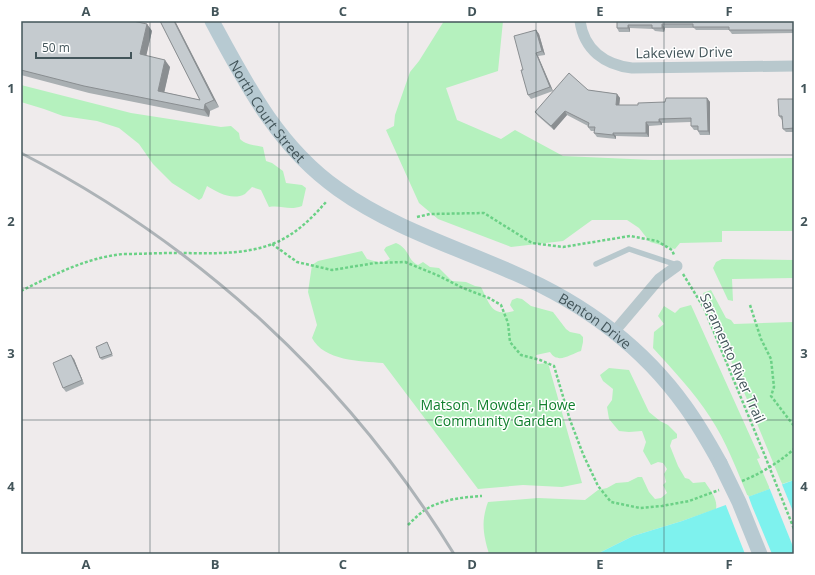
<svg xmlns="http://www.w3.org/2000/svg" width="815" height="575" viewBox="0 0 815 575" font-family="'Open Sans',sans-serif">
<style>
.green{fill:#b5f1be}
.water{fill:#7ef2ee}
.pier{fill:#efebec}
.lines{fill:none;stroke-linecap:round;stroke-linejoin:round}
.path{stroke:#6bd186;stroke-width:2.5;stroke-dasharray:3 2;stroke-linecap:butt}
.lane{stroke:#b8c8cd;stroke-width:5.5}
.street{stroke:#b8c8cd;stroke-width:11}
.secondary{stroke:#b7cad2;stroke-width:15}
.rail{stroke:#adb3b7;stroke-width:3}
.path-bridge{stroke:#6bd186;stroke-width:2.5;stroke-dasharray:3 2;stroke-linecap:butt}
.secondary-bridge{stroke:#b7cad2;stroke-width:15}
.wall{fill:#a9afb2}
.shaded-wall{fill:#8a8e91}
.building{fill:#c5cbcf;stroke:#8a8e91}
.grid{fill:none;stroke:#43555a;stroke-width:1;stroke-opacity:0.55}
.labels{text-anchor:middle;dominant-baseline:central;stroke-width:3;stroke-linejoin:round;paint-order:stroke}
.street-label{font-size:14px;fill:#43555a;stroke:#fff}
.park-label{font-size:14px;fill:#107f2d;stroke:#fff}
.neatline{fill:none;stroke:#43555a;stroke-width:1.5}
.grid-label{font-size:13px;text-anchor:middle;font-weight:bold;fill:#43555a}
</style>
<rect width="100%" height="100%" fill="#efebec"/>
<g class="green">
<path d="M444 21H503L498 71 446 88 457 120 501 139 515 130 563 156 653 160 794 158V231H722V242L680 243 675 249 650 242 639 228 627 220H592L563 241 511 247 438 219 419 203 386 130 394 126 395 115 410 72 419 61Z"/>
<path d="M21 85 131 113 221 127 231 126 239 133 240 139C246 145 255 145 263 147L266 161 272 163 283 171 286 183 302 185 306 188 302 206C289 211 282 205 269 207L261 190 252 187C250 189 247 192 245 194 232 201 217 192 207 186L202 198 199 200 172 183 153 164 139 144 119 128 97 121 63 116 44 109 21 102Z"/>
<path d="M396 243C410 249 407 260 418 265L423 262 430 267 439 268 452 281 466 282 475 286 481 287C490 304 491 317 514 311L510 305 512 300 517 298 522 299 531 306 553 312 566 329 570 332 580 334 583 337V342L581 351C570 354 558 365 550 352L536 355 537 364 548 363 582 483 562 487 523 485 478 489 383 363C360 361 324 361 312 338L317 325 308 292 312 265 318 261 362 251 367 259 381 263 390 259 384 250 386 247Z"/>
<path d="M722 259 794 260V278L732 279 733 301 728 300 713 268 716 262Z"/>
<path d="M711 290 726 318 731 320 734 324 794 322V480L782 484 703 293Z"/>
<path d="M691 305 760 458 757 459 770 489 748 497C737 470 726 441 710 417 694 392 673 370 653 348L654 332 664 324 658 316 664 306 675 313 680 308Z"/>
<path d="M609 368 629 370 649 412 660 421 668 425 677 434V438L672 440 670 446 678 466 685 478 689 479 693 483 705 482C710 490 718 499 716 509L682 521 633 536 597 554H489C483 534 481 521 488 502L538 498 585 500 598 490 607 488 616 483 628 482 638 477H642L649 492 655 499 661 498 667 493 663 485 666 482 664 474 667 469 663 463 658 462 651 465 643 451 646 442 642 431 629 432 619 431 609 419 607 407 612 400 613 389 603 381 600 375Z"/>
</g>
<path class="water" d="M794 480V554H597L633 536 682 521Z"/>
<g class="pier">
<path d="M781 482 794 514V549L769 487Z"/>
<path d="M748 495 752 506 772 554H745L725 503Z"/>
</g>
<g class="lines">
<g class="path">
<path d="M417 217 430 214 484 213 532 243 563 247 630 236 657 241 672 250 674 255"/>
<path d="M272 244 297 262 332 270 375 263 405 262 437 275 463 288 489 298 501 305 508 323 510 342 521 355 540 360 554 366 570 420 583 454 598 486 611 502 640 508 662 506 689 501 719 490"/>
<path d="M683 274 704 308 765 456"/>
<path d="M21 291C55 274 86 258 123 254 141 254 158 253 175 253 208 253 246 256 277 242 297 233 312 218 326 202"/>
<path d="M750 305 761 339 771 359 774 387 771 396 794 426"/>
<path d="M742 481C762 473 778 463 794 449"/>
<path d="M408 525C415 518 422 511 430 507 446 499 465 497 482 496"/>
</g>
<path class="lane" d="M596 264 629 249 677 265"/>
<g class="street">
<path d="M580 21C584 50 605 65 632 68L794 66"/>
<path d="M614 332 659 279 677 266"/>
</g>
<path class="secondary" id="s1" d="M212 21C246 84 278 147 338 189 391 227 455 247 514 273 581 302 642 346 685 406 698 424 709 443 720 463"/>
<path class="rail" d="M21 153C201 246 348 382 454 554"/>
<path class="path-bridge" d="M765 456 794 529"/>
<path class="secondary-bridge" d="M720 463 739 502 760 554"/>
</g>
<g class="wall">
<path d="M21 21 147 24 152 31 146 56 170 67 164 92 200 100 160 21H175L219 107 210 111 209 117 89 93 21 75Z"/>
<path d="M617 21H794V33L732 34 729 30H696L694 28H665L664 32 655 31 653 29 630 28V32H619L617 28Z"/>
<path d="M536 30 539 34 545 55 538 56 553 91 531 99 528 95 523 70Z"/>
<path d="M588 90 617 94 620 98 619 105H638L707 98 710 102V135H700L698 131V130H694L691 126V122L662 123V125L649 126V137L616 136V139L597 137 594 133 595 131H591L588 127V126L567 115 554 130 538 116 535 112Z"/>
<path d="M794 99V132H786L783 129 782 120 779 116Z"/>
<path d="M107 342 113 356 102 360 100 358Z"/>
<path d="M74 359 84 384 66 392 63 388Z"/>
</g>
<g class="shaded-wall">
<path d="M174 21H175L219 107 214 100Z"/>
<path d="M147 24 152 31 145 61 140 54Z"/>
<path d="M662 24 665 28 664 32 662 28Z"/>
<path d="M628 25 630 28V32L628 28Z"/>
<path d="M536 30 539 34 545 55 542 51Z"/>
<path d="M536 53 538 56 553 91 550 87Z"/>
<path d="M165 60 170 67 163 98 158 91Z"/>
<path d="M617 94 620 98 619 108 616 105Z"/>
<path d="M707 98 710 102V135L708 131Z"/>
<path d="M205 104 210 111 209 117 204 110Z"/>
<path d="M565 111 567 115 554 130 551 126Z"/>
<path d="M659 119 662 123V125L659 122Z"/>
<path d="M646 122 649 126V137L646 133Z"/>
<path d="M613 133 616 136V139L613 135Z"/>
<path d="M71 355 74 359 84 384 82 380Z"/>
</g>
<g class="building">
<path d="M21 21H133L147 24 140 54 165 60 158 91 200 100 160 21H174L214 100 205 104 204 110 84 86 21 70Z"/>
<path d="M617 21H794V30H729V27H693V24H662V28H652V25H628V28H617Z"/>
<path d="M536 30 542 51 536 53 550 87 528 95 521 70H523L514 36Z"/>
<path d="M569 73 588 90 617 94 616 105H638V103L665 102 666 98H707L708 131H698V126H691V118L659 119V122H646V133H613V135L594 133 595 127H588L589 123 565 111 551 126 535 112Z"/>
<path d="M778 99H794V128L783 129 782 116H779Z"/>
<path d="M107 342 112 354 100 358 96 347Z"/>
<path d="M71 355 82 380 63 388 53 363Z"/>
</g>
<path class="grid" d="M150 21V554M279 21V554M408 21V554M536 21V554M664 21V554M21 155H794M21 288H794M21 420H794"/>
<g class="labels">
<g class="street-label">
<text transform="translate(684 52) rotate(-1)">Lakeview Drive</text>
<text stroke="none"><textPath href="#s1" startOffset="106">North Court Street</textPath></text>
<text stroke="none"><textPath href="#s1" startOffset="502">Benton Drive</textPath></text>
<text transform="translate(733 358) rotate(66)">Saramento River Trail</text>
</g>
<g class="park-label">
<text x="498" y="404">Matson, Mowder, Howe<tspan x="498" dy="16">Community Garden</tspan></text>
</g>
</g>
<rect width="815" height="575" fill="none" stroke="#ffffff" stroke-width="44"/>
<path d="M36 52v6h95v-6" fill="none" stroke="#43555a" stroke-width="2"/>
<text x="42" y="52" font-size="12" fill="#43555a" stroke="#ffffff" stroke-width="3" paint-order="stroke">50 m</text>
<rect x="22" y="22" width="771" height="531" class="neatline"/>
<g class="grid-label">
<text x="86" y="16">A</text>
<text x="215" y="16">B</text>
<text x="343" y="16">C</text>
<text x="472" y="16">D</text>
<text x="600" y="16">E</text>
<text x="729" y="16">F</text>
<text x="11" y="93">1</text>
<text x="804" y="93">1</text>
<text x="11" y="226">2</text>
<text x="804" y="226">2</text>
<text x="11" y="358">3</text>
<text x="804" y="358">3</text>
<text x="11" y="491">4</text>
<text x="804" y="491">4</text>
<text x="86" y="569">A</text>
<text x="215" y="569">B</text>
<text x="343" y="569">C</text>
<text x="472" y="569">D</text>
<text x="600" y="569">E</text>
<text x="729" y="569">F</text>
</g>
</svg>
